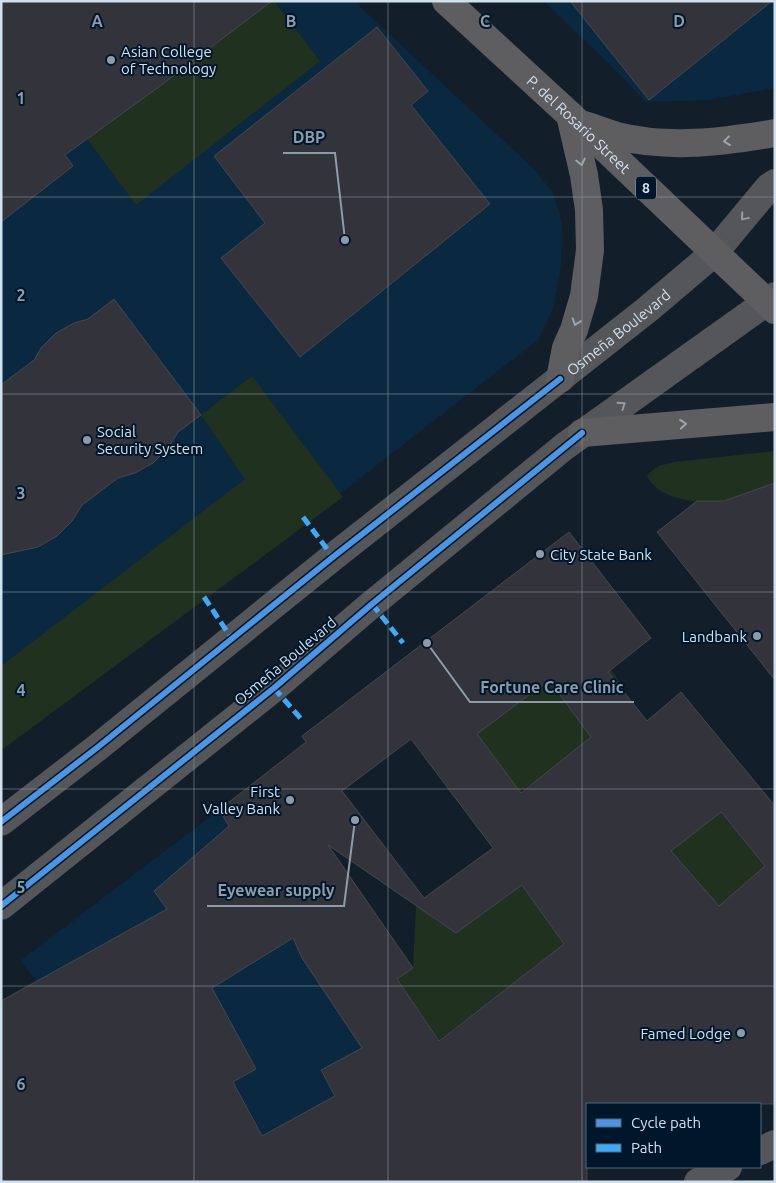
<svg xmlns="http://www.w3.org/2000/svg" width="776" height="1183" viewBox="0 0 776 1183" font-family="Ubuntu,sans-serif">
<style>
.built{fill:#0a2840}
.green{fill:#203120}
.building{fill:#33343b;stroke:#46474f;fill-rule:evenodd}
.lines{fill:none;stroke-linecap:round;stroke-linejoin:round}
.secondary{stroke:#555659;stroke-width:28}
.primary{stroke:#5e5d60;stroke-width:28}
.quiet{stroke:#3fa9f5;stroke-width:5;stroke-dasharray:10 5;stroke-linecap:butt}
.cycleway-casing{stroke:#00162a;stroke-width:9}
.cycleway{stroke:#4d94e3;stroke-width:6}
.oneway{stroke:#9da5ae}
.oneway2{stroke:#939ba3}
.grid{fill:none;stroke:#8e9ca9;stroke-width:1;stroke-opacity:0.55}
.poi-dot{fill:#8e9ca9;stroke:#00162a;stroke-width:2}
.labels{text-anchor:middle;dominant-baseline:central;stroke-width:4;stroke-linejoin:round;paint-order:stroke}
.shield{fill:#00162a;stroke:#92a3b2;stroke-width:1}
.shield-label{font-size:14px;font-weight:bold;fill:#d1e0ed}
.poi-label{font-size:15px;fill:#d1e0ed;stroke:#00162a;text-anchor:start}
.street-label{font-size:15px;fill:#d1e0ed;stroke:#00162a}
.grid-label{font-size:16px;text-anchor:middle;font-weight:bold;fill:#8e9ca9;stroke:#00162a;stroke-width:4;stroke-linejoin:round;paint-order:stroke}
.leader{fill:none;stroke:#8e9ca9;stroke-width:2}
.callout-dot{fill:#8e9ca9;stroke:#00162a;stroke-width:2}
.callout-label{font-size:16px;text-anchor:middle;font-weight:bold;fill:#8e9ca9;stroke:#00162a;stroke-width:4;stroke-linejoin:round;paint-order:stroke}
</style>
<rect width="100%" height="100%" fill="#121f2a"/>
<g class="built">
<path d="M1 1H354L536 171 553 193 562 222 561 265 554 306 539 339 345 490 61 700 1 746Z"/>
<path d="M544 1H775V88L708 100 646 102 618 73Z"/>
<path d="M219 810 362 1048 436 1182H149L37 981 20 961Z"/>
</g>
<g class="green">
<path d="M271 1H274L320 61 136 205 87 139 160 86Z"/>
<path d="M252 376 343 497 3 749 1 746V666L245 479 201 415Z"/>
<path d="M775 451V483C760 488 738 499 723 501 700 504 656 500 647 475L658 466 675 462Z"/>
<path d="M611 669 632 703 544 775 520 792 471 727 497 719 549 680Z"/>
<path d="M720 812 767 869 775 887 760 870 719 906 630 884Z"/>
<path d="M522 885 564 944 439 1040 397 979 413 968 416 905 456 933Z"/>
</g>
<g class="building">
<path d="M1 1H272L160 86 65 155 73 166 1 222Z"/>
<path d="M570 1H772L649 100Z"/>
<path d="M377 27 428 91 411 105 490 204 300 357 221 258 265 223 214 156Z"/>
<path d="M114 299 201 415 178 432 168 448 153 463 135 473 118 478 82 505 72 521 57 536 38 547 1 555V385L34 360 41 348 56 333 74 323 88 319Z"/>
<path d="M775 483V680L657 532 697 501H724Z"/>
<path d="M569 532 651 638 608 672 647 721 681 692 775 806V1104H587V1182H1V1001L167 909 154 891 229 826 219 810 306 742 302 736ZM549 680 591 737 521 793 477 734ZM411 739 493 848 424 898 342 791ZM721 812 765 866 719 906 671 851ZM328 845 456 933 522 885 564 944 439 1041 397 979 413 968ZM293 938 302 958 362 1048 321 1070 335 1096 262 1136 233 1082 256 1069 212 988Z"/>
</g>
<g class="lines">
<g class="secondary">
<path id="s1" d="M1 822 98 747 333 557 648 309 714 253 769 187 775 183"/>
<path d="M1 906 274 688 372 604 565 446 775 296"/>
<path d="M760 1151 775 1144"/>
<path d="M698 1182 728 1167"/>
</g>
<g class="primary">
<path id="s2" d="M446 1 570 115 775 310"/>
<path d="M584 125C595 128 606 133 617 136 670 149 722 142 775 133"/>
<path d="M560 379 566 348 574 330 584 296 590 250 589 210 584 175 570 115"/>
<path d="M582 433 775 417"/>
</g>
<g class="quiet">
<path d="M303 517 333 557"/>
<path d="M204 597 232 639"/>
<path d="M372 604 403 643"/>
<path d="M274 688 303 721"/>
</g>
<defs>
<g id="cycleway">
<path d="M1 822 98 747 333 557 560 379"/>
<path d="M1 906 274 688 372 604 582 433"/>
</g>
</defs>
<use href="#cycleway" class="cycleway-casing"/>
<use href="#cycleway" class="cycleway"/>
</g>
<defs><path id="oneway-chevron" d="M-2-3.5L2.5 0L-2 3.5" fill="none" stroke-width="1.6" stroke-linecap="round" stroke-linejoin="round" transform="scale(1.25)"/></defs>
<g class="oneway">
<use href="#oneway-chevron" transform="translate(727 141) rotate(173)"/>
<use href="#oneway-chevron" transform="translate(581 162) rotate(77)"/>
<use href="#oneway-chevron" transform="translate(576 322) rotate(109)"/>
<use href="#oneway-chevron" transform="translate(683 424) rotate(-5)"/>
</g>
<g class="oneway2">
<use href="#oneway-chevron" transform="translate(744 217) rotate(130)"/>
<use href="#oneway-chevron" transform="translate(622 405) rotate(-35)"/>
</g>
<path class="grid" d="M194 1V1182M388 1V1182M582 1V1182M1 197H775M1 394H775M1 592H775M1 789H775M1 986H775"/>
<g class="poi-dot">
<circle cx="111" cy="60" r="5"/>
<circle cx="87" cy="440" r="5"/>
<circle cx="540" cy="554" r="5"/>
<circle cx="757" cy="636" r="5"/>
<circle cx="290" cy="800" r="5"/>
<circle cx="741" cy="1033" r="5"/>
</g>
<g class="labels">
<rect class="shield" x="636" y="176.5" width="20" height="23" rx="4"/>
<g class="shield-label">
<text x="646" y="188">8</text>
</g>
<g class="poi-label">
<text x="121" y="51">Asian College<tspan x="121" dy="17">of Technology</tspan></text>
<text x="97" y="431">Social<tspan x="97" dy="17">Security System</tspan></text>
<text x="550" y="554">City State Bank</text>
<text x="747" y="636" text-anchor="end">Landbank</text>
<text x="280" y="791" text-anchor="end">First<tspan x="280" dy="17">Valley Bank</tspan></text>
<text x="731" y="1033" text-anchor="end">Famed Lodge</text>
</g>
<g class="street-label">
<text stroke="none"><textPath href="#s2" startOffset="181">P. del Rosario Street</textPath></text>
<text stroke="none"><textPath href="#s1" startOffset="788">Osmeña Boulevard</textPath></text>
<text transform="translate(285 661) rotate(-40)">Osmeña Boulevard</text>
</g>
</g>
<g class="grid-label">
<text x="97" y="27">A</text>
<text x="291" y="27">B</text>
<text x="485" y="27">C</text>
<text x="679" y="27">D</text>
<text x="21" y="104">1</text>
<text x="21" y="301">2</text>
<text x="21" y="499">3</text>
<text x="21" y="696">4</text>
<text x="21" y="893">5</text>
<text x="21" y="1090">6</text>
</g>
<path class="leader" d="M345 240L335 153H283M427 643L470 702H634M355 820L344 906H207"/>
<g class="callout-dot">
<circle cx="345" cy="240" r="5"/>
<circle cx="427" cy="643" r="5"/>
<circle cx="355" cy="820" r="5"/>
</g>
<g class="callout-label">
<text x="309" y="143">DBP</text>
<text x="552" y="693">Fortune Care Clinic</text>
<text x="276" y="896">Eyewear supply</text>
</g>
<rect width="776" height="1183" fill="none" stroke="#d1e0ed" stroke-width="5"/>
<rect x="586" y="1103" width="175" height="65" fill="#00162a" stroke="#546778"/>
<rect x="596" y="1119" width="25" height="8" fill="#4d94e3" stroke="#546778"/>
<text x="631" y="1128" font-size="15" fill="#d1e0ed">Cycle path</text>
<rect x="596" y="1144" width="25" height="8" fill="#3fa9f5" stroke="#546778"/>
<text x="631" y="1153" font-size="15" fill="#d1e0ed">Path</text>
</svg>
